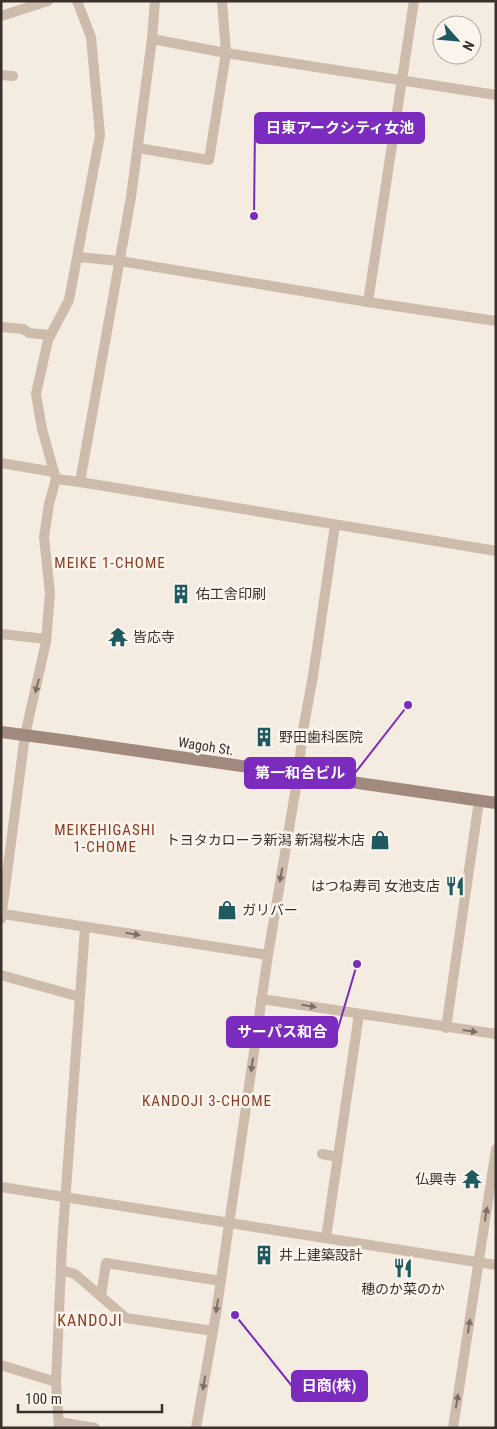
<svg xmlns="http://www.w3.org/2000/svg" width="497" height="1429" viewBox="0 0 497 1429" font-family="'Roboto Condensed','Noto Sans JP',sans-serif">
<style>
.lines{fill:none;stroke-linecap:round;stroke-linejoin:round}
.street{stroke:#cdbbac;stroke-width:10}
.secondary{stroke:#a18a7d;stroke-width:12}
.oneway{fill:#7d6f65}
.labels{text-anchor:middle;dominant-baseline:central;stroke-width:5;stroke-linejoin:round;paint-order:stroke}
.poi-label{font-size:14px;fill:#3b302b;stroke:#fbf5ee;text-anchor:start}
.street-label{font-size:14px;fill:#3b302b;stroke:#fbf5ee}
.neighbourhood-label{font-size:15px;letter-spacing:1px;fill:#8c3b22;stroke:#fbf5ee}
.quarter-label{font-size:16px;letter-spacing:1px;fill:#8c3b22;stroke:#fbf5ee}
.leader{fill:none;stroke:#7b2cbf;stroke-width:2}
.callout-dot{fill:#7b2cbf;stroke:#fbf5ee;stroke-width:2}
.callout{fill:#7b2cbf;stroke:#7b2cbf;stroke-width:2}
.callout-label{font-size:15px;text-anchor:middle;font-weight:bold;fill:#fff}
</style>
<rect width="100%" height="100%" fill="#f4ebe1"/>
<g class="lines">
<g class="street">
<path d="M1 16 48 1"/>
<path d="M152 39 226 53 496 95"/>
<path d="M1 75 13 76"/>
<path d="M138 148 209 160 226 53 222 1"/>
<path d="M78 257 120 261 368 302 496 321"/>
<path d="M368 302 414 1"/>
<path d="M1 327 23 329 29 333 50 335"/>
<path d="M1 463 54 472"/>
<path d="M56 479 80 482 496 551"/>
<path d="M80 482 131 197 152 39 155 1"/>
<path d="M1 634 46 639"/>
<path d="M3 914 268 955"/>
<path d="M1 919 25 735 46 642 50 593 44 537 49 504 56 479 42 429 36 394 48 340 69 300 100 135 91 37 77 1"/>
<path d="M1 975 80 997"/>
<path d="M261 999 496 1034"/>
<path d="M446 1028 479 801"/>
<path d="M322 1154 338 1157"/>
<path d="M1 1187 496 1265"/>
<path d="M326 1238 359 1014"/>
<path d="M61 1270 75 1274 126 1318 213 1331"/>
<path d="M101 1296 106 1263 221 1281"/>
<path d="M1 1365 56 1382"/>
<path d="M59 1422 95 1428"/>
<path d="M59 1428 56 1382 62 1245 85 927"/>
<path d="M196 1428 216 1314 268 955 298 775 303 730 313 676 335 525"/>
<path d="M453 1428 496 1149"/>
</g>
<path class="secondary" d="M1 732 62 740 496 803"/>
</g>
<defs><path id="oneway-solid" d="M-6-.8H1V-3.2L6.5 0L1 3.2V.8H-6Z" transform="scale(1.25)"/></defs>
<g class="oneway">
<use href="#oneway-solid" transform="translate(37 686) rotate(105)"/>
<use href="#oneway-solid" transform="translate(281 875) rotate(100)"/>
<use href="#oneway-solid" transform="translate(133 934) rotate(9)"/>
<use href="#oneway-solid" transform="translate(309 1006) rotate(9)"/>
<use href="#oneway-solid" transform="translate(470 1031) rotate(8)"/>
<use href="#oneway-solid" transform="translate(252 1065) rotate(98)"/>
<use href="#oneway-solid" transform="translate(486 1214) rotate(-81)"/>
<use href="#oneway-solid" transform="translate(217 1306) rotate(99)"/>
<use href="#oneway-solid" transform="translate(469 1326) rotate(-81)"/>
<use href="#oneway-solid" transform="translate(204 1383) rotate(100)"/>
<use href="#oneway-solid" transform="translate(457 1401) rotate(-81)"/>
</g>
<defs>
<symbol id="building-bare" viewBox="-9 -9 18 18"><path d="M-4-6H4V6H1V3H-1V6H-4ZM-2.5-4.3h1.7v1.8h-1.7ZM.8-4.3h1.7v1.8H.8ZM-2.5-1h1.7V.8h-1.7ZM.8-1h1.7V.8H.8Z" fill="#1f5a5e" stroke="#fbf5ee" stroke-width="2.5" paint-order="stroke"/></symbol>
<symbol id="temple-bare" viewBox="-9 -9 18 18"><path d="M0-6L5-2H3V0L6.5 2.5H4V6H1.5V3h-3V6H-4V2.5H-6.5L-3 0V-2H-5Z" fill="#1f5a5e" stroke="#fbf5ee" stroke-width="2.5" paint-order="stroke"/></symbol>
<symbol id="shop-bare" viewBox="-9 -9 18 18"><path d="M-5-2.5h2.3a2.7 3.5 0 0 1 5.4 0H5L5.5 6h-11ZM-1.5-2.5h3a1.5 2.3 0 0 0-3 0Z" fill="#1f5a5e" stroke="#fbf5ee" stroke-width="2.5" paint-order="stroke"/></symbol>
<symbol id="restaurant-bare" viewBox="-9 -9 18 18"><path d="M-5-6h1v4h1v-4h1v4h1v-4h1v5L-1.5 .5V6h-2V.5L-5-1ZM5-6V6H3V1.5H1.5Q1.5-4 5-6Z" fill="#1f5a5e" stroke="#fbf5ee" stroke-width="2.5" paint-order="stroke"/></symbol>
</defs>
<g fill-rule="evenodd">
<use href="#building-bare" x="167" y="580" width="28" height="28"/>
<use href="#temple-bare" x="104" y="623" width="28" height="28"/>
<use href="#building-bare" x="250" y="723" width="28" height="28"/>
<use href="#shop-bare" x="366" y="826" width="28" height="28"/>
<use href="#restaurant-bare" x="441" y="872" width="28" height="28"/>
<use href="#shop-bare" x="213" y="896" width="28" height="28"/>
<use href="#temple-bare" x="458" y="1165" width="28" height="28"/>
<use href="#building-bare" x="250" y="1241" width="28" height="28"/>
<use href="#restaurant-bare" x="389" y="1254" width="28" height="28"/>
</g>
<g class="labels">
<g class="poi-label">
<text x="196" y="594">佑工舎印刷</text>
<text x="133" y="637">皆応寺</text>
<text x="279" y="737">野田歯科医院</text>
<text x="365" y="840" text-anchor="end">トヨタカローラ新潟 新潟桜木店</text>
<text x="440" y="886" text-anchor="end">はつね寿司 女池支店</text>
<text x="242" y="910">ガリバー</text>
<text x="457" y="1179" text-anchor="end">仏興寺</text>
<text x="279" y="1255">井上建築設計</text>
<text x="403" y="1289" text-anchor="middle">穂のか菜のか</text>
</g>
<g class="street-label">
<text transform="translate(206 746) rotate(9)">Wagoh St.</text>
</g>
<g class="neighbourhood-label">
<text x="110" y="563">MEIKE 1-CHOME</text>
<text x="105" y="830">MEIKEHIGASHI<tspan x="105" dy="17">1-CHOME</tspan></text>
<text x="207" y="1101">KANDOJI 3-CHOME</text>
</g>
<g class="quarter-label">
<text x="90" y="1320">KANDOJI</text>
</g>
</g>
<path class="leader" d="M254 216L255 128M408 705L355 773M357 964L337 1032M235 1315L292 1386"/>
<g class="callout-dot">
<circle cx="254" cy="216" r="5"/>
<circle cx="408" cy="705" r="5"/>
<circle cx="357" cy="964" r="5"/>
<circle cx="235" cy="1315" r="5"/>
</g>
<g class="callout">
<rect x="255" y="113" width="169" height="30" rx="5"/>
<rect x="245" y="758" width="110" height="30" rx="5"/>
<rect x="227" y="1017" width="110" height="30" rx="5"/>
<rect x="292" y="1371" width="75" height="30" rx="5"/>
</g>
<g class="callout-label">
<text x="340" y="133">日東アークシティ女池</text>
<text x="300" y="778">第一和合ビル</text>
<text x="282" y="1037">サーパス和合</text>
<text x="329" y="1391">日商(株)</text>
</g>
<rect width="497" height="1429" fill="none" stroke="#3b302b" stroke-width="5"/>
<g transform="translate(457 40) rotate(117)"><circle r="24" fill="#fbf5ee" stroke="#aea6a0"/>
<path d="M0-4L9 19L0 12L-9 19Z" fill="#1f5a5e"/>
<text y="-8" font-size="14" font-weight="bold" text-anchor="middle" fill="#3b302b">N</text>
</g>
<path d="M18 1404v8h144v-8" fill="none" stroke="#3b302b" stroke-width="2.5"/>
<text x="25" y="1404" font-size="15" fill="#3b302b" stroke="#fbf5ee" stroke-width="4" paint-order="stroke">100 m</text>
</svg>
